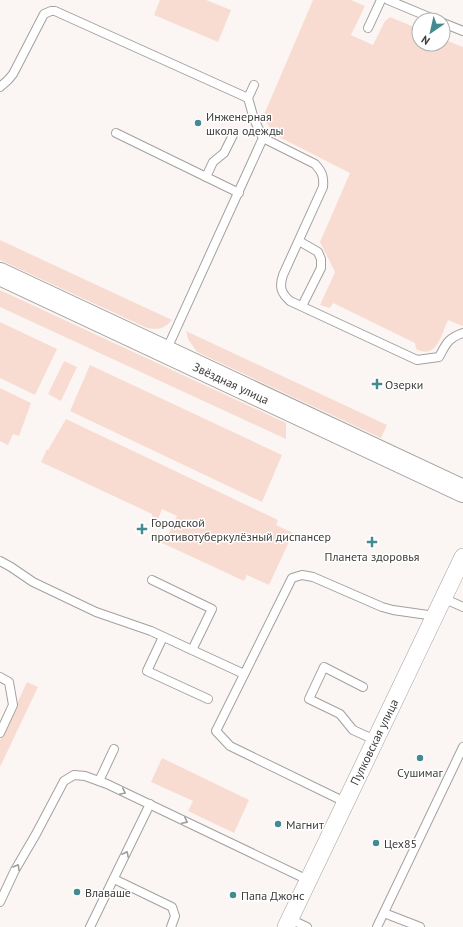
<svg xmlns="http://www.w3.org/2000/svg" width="463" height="927" viewBox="0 0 463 927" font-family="'PT Sans',sans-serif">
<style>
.green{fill:#f9dcd1}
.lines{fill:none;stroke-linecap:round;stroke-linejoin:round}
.lane-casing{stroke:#a4a09e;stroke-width:10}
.street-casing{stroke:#a4a09e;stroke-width:18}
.secondary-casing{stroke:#a4a09e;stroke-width:24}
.lane{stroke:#fff;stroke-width:8}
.street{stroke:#fff;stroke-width:17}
.secondary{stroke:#fff;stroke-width:22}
.oneway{stroke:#9e9e9d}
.poi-dot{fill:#448b91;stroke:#fff;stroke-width:1.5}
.labels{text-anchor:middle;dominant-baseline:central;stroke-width:3;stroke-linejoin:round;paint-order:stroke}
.poi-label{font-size:12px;fill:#3d3c3b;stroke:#fff;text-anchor:start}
.street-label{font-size:12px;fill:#3d3c3b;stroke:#fff}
</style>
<rect width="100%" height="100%" fill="#fbf6f4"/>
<g class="green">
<path d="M160 0H206L231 10 218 42 154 15Z"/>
<path d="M313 0H351L365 6 351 35 373 45 385 21 390 17 419 29V44H443V39L463 47V326L448 320C441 335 437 360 416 349L415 343 333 303 330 308 320 305 335 272 320 242 350 173 275 135 263 117Z"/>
<path d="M0 240 172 320C164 329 158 330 147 328L0 260Z"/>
<path d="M0 290 286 423V439L0 307Z"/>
<path d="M0 322 57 349 35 395 0 378Z"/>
<path d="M186 331 387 425 381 438 197 352 188 339Z"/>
<path d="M64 361 77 367 61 401 48 394Z"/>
<path d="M90 365 282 455 262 502 70 411Z"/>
<path d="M0 388 31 403 19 436 13 434 8 445 0 441Z"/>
<path d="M66 419 278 520 276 525 293 533 269 585 247 575 244 581 160 542 164 534 168 535 177 516 162 509 158 519 152 516V514L41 462 47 449 48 450Z"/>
<path d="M27 682 38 687 0 767V740Z"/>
<path d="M162 758 249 800 234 833 188 811 193 801 151 782Z"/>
</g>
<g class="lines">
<defs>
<g id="lane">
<path d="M388 0 436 20"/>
<path d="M443 23 463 31"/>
<path d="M368 28 381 0"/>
<path d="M0 87 8 80 13 74 44 14 51 11H55L248 98 254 119 263 138 166 351"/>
<path d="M248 98 254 85"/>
<path d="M116 133 239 193"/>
<path d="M263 138 315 164C322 172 324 176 323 187L283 275C279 287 281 293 290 301L417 360 439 357C446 344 448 338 463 333"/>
<path d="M206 177 213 162 224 153 233 135"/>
<path d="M299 241 318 252 321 259V268L302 306"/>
<path d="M0 561 11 567 33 582 96 612 151 631 192 650"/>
<path d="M152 580 212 609 192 650 244 674"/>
<path d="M443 598 463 607"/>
<path d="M163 637 147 671 208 699"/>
<path d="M0 677 9 682 13 705 0 733"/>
<path d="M363 687 324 667 309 699 340 714 353 730 375 740"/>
<path d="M99 781 114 749"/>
<path d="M345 802 230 746 216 731 292 578 302 575 313 577 382 607 393 610 435 616"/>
<path d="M114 879 172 907 175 916 171 927"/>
<path d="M0 902 15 870 36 834 64 781 74 775 85 776 107 784 308 880"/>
<path d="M384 913 420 927"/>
<path d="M290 919 307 927"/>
<path d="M90 927 150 804"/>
<path d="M377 927 463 747"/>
</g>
<path id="street" d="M286 927 463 557"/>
<path id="secondary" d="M0 274 463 491"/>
</defs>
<use href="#lane" class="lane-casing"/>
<use href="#street" class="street-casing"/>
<use href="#secondary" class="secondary-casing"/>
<use href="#lane" class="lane"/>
<use href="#street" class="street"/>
<use href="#secondary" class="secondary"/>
</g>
<defs><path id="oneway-chevron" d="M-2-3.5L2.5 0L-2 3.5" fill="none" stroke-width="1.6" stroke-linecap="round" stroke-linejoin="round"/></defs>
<g class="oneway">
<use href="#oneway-chevron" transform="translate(123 792) rotate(25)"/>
<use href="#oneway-chevron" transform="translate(185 821) rotate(26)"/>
<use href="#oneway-chevron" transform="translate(126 854) rotate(-64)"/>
<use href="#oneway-chevron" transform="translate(17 867) rotate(-60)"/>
</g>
<g class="poi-dot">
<circle cx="198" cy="123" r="4"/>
<path d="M375 378h4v4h4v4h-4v4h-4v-4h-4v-4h4z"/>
<path d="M140 523h4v4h4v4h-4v4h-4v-4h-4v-4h4z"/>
<path d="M370 536h4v4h4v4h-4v4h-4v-4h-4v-4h4z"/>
<circle cx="420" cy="758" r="4"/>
<circle cx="278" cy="824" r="4"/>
<circle cx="376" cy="843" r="4"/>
<circle cx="77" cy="892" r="4"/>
<circle cx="233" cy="895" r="4"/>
</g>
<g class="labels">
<g class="poi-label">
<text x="206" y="116">Инженерная<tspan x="206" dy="14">школа одежды</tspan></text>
<text x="385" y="384">Озерки</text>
<text x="151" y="522">Городской<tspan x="151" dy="14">противотуберкулёзный диспансер</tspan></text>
<text x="372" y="556" text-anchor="middle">Планета здоровья</text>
<text x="420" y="772" text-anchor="middle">Сушимаг</text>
<text x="286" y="824">Магнит</text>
<text x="384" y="843">Цех85</text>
<text x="85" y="892">Влаваше</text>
<text x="241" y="895">Папа Джонс</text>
</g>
<g class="street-label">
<text transform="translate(231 383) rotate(25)">Звёздная улица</text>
<text transform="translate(374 742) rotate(-64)">Пулковская улица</text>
</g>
</g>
<g transform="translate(431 32) rotate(214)"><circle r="19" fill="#ffffff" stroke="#b1b1b1"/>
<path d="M0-3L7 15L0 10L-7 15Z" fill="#448b91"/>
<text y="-6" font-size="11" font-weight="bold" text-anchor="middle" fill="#3d3c3b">N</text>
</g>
</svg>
